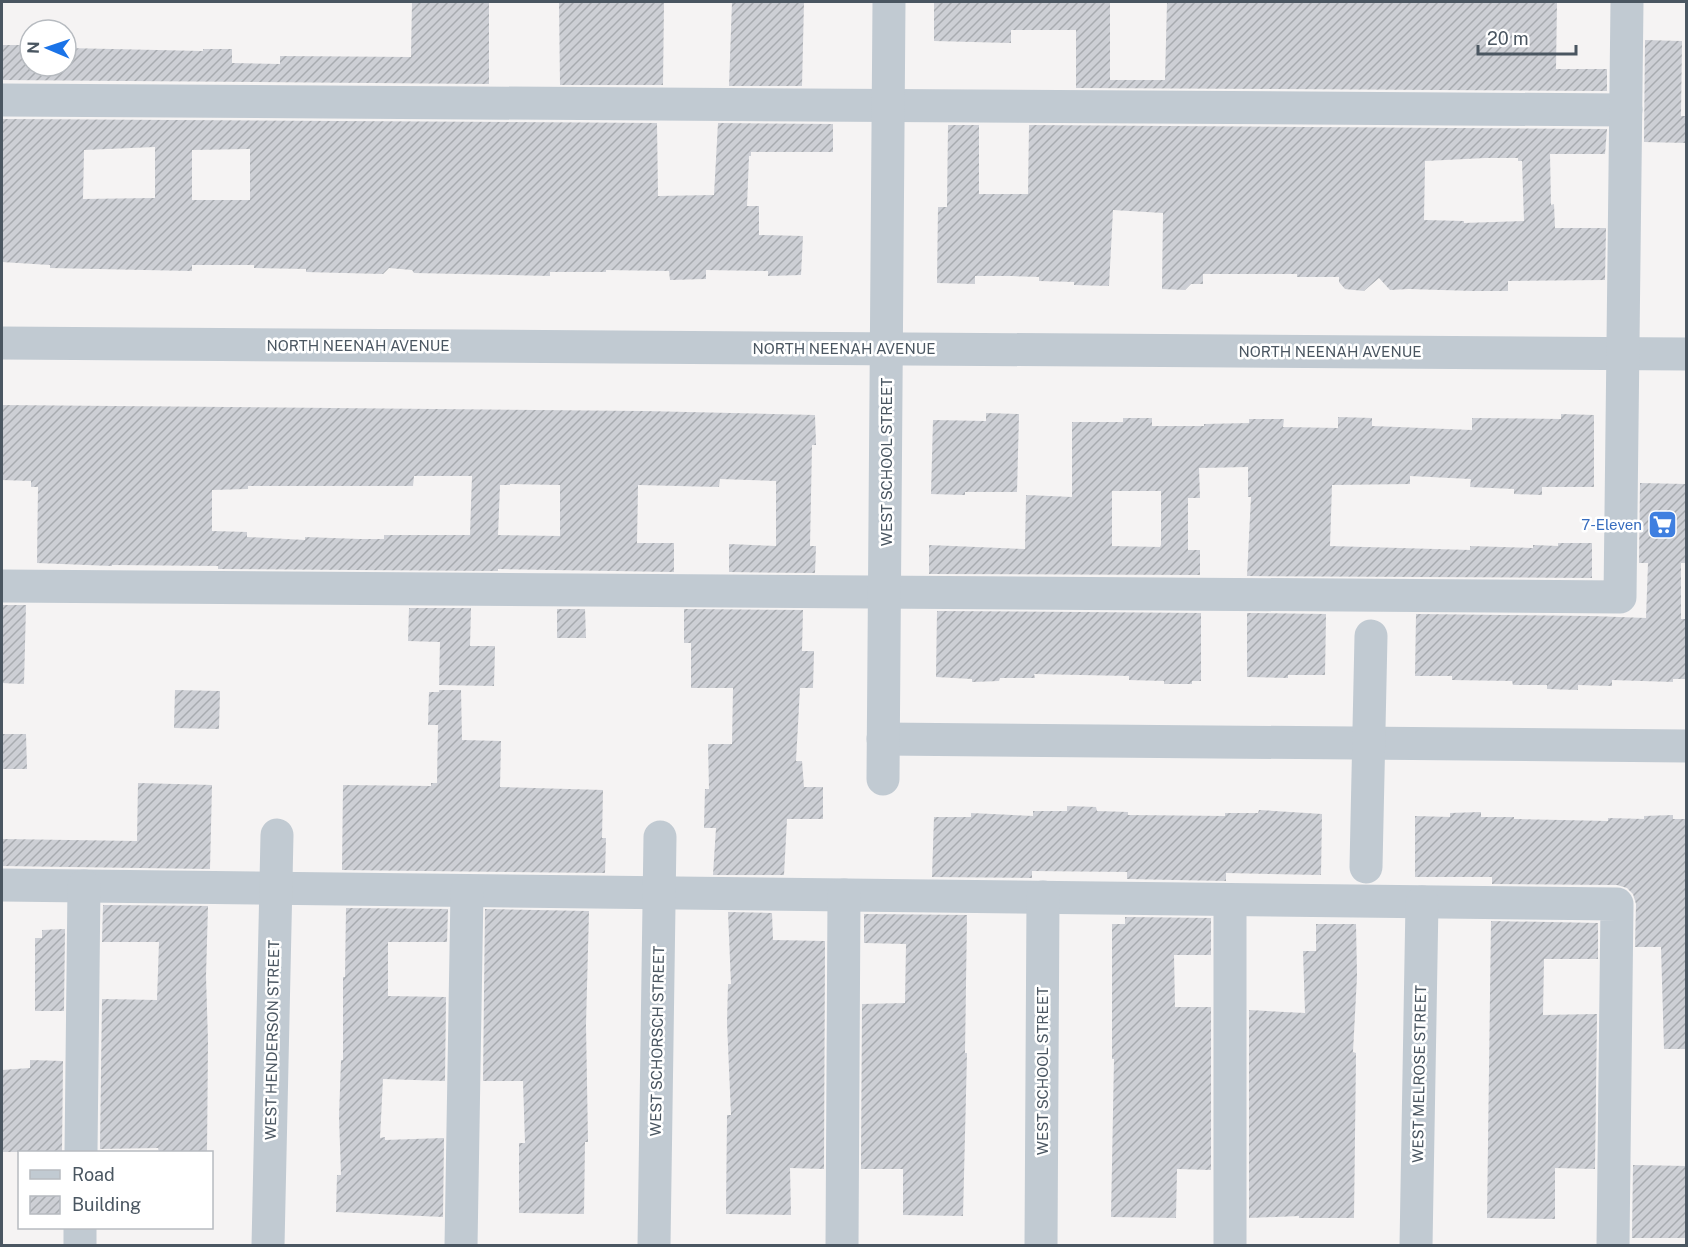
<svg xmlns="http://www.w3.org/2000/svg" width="1688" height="1247" viewBox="0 0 1688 1247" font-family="'Public Sans',sans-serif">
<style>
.building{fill:url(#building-hatch);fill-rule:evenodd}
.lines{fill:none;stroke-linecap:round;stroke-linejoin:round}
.minor{stroke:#c1cad2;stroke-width:33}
.labels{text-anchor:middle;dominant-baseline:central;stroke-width:5;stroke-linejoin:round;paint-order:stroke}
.street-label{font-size:15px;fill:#4a5661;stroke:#fff}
.shop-label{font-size:15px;fill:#366cbe;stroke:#fff;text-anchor:end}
</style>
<defs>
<pattern id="building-hatch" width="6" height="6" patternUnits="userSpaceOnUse" patternTransform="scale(1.5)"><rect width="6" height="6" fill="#cdcfd5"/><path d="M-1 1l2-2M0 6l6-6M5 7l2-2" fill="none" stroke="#a8abb0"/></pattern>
</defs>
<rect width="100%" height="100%" fill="#f5f3f3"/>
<g class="building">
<path d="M412 2H489V84L2 80V45H30V66H66V48L203 51V49H232V63L280 64V56L411 57Z"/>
<path d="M559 2H664L663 85H560Z"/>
<path d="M732 2H804L802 86H729Z"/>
<path d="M934 2H1110V80H1165L1167 2H1557L1556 69H1607V91L1076 88V30H1011V43L934 41Z"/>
<path d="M1645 40 1682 41 1681 116H1686V143L1644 142Z"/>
<path d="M3 119 657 123 658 196 714 195 718 123 833 124V152H751V156H749L747 206H759V235L803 236 801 275 768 276V271L706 270V279L670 280 669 271 606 270V272H550V276L414 273 412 270 389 268 383 274 306 272V269L254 268V265H192V271L50 268V265L2 262ZM155 147V198L83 199 84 150ZM250 149V200H192V150Z"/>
<path d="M948 125H979V194H1028L1029 125 1607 129 1605 154H1550L1551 205 1554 204 1555 228H1606L1605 280 1508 281V291H1474L1409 289 1390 290 1379 278 1364 291 1345 289 1339 282V277H1297V274H1203V284H1191L1185 290 1162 289 1163 213 1113 210 1109 286 1074 285V282L1039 281V277L1012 276H975V284L937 283 938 207H947ZM1485 158H1518V161H1522L1524 221 1464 223V221L1424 220 1425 161Z"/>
<path d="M2 405 644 411 815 415 816 445H812L810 546H816L815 573 729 572V544L776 546V481L720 479 719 487 638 485 637 543H674V572L498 569V571L218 569V566L112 565V566L37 563 38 487H31V481L2 480ZM414 476H472L470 535H384V539H359L305 537V540L247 537V532L212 531V490L248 489V486H413ZM510 484 560 485V536L498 535 500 485H510Z"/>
<path d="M986 413 1019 414 1017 492H965V495L931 494 933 420 986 421Z"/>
<path d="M1561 414 1594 415V487H1542V495L1514 494V489L1470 487 1471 479 1410 476V484L1332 485 1330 546 1470 550V546L1533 548V545L1558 546V543H1592V578L1247 576 1251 497H1248V467L1199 468 1200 498H1188V550H1200V575L929 574V545L1025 549 1026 495 1072 497V422H1123V418H1152V426H1204V424L1249 423V419H1284L1283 427 1338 428V417L1372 418V426L1472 430V418L1561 419ZM1112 491H1161V545L1160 547 1112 546Z"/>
<path d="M1640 483 1686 484V563H1681V619H1686V679H1673V682L1612 680V686L1578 685V690L1547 689V685H1513L1512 681 1452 680V676H1415L1416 614 1592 616 1646 618 1648 563H1639Z"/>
<path d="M2 605H26L24 684 2 683Z"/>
<path d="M409 608H471L470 646H495L494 686 439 685 440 642 408 641Z"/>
<path d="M557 609H585L586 638H557Z"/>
<path d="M684 609 803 610 802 651H814L813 688H800L796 761H802L804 787H823V819H787L784 875H713L716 828H704L705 789H709L708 744H732L733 688H691V643H684Z"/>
<path d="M937 611 1201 613V681H1192V684H1164V681L1129 680V676L1034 674 1035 678H1000L999 681 972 682V679L936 677Z"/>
<path d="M1247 613 1326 614 1325 675H1288V678L1247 677Z"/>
<path d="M175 690 220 691 219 729 174 728Z"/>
<path d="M439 690H461L462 740 501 741 500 787 603 790 602 838H606L605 873 342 870 343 785 431 786V783H437L438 725H428L429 692H439Z"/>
<path d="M2 734H26L27 769H2Z"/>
<path d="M138 783 212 785 210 869 2 866V839L137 841Z"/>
<path d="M1067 806 1096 807 1097 811 1128 812V815L1225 816V813H1258L1259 810 1322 814 1321 875 1226 873V881L1127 879V872L1032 871V878L932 877 934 817H971V813L1033 816V811H1067Z"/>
<path d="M1481 812V817H1514V819L1608 821V818L1644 819V816L1673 815V819H1686V1049H1664L1661 947H1635L1636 904 1633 894 1627 888 1617 885 1492 884V877H1415V816L1450 817V813Z"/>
<path d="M103 905 208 906 206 976 208 1042 207 1152H159L158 1148 100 1149 102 999 157 1000 159 942H102Z"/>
<path d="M346 908 448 909 447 942H388V996L446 997 445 1081 383 1079 380 1138 385 1137V1140L444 1138 443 1217 336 1212 337 1175H341L339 1117 341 1060H343V977H345Z"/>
<path d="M485 909 589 911 586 1025 588 1142H585L584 1214 519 1213V1143H525L523 1081H483Z"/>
<path d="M728 912 772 913 773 940 825 941 824 1169 790 1168 791 1215 726 1214 727 1115H731L727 1023 728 984H731Z"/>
<path d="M864 914 967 915 965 1053H967L963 1216 903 1215V1169H861L862 1004 905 1003 906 944 864 943Z"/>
<path d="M1125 917 1211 918V955H1174L1175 1007H1211V1170L1177 1169 1176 1218 1111 1217 1114 1059H1112V924H1125Z"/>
<path d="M1491 921 1598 923V959H1544L1543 1015 1597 1014 1595 1169 1555 1168V1219L1487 1218Z"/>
<path d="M1316 924H1356L1357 976 1353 1052 1356 1053 1354 1218H1299V1216L1249 1218V1010L1305 1013 1303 951H1316Z"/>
<path d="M65 929 64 1011H35V938H42V930Z"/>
<path d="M30 1060 63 1061 62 1152H2V1070L30 1068Z"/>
<path d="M1633 1165 1686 1166V1238H1632Z"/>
</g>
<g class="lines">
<g class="minor">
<path d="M2 100 1626 110"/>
<path d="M2 343 1686 354"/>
<path d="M2 586 1620 597 1627 2"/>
<path d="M883 739 1686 746"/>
<path d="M883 779 889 2"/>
<path d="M1366 867 1371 636"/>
<path d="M2 885 1617 904 1613 1246"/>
<path d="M1230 900V1246"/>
<path d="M81 1152 84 886"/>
<path d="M80 1246V1228"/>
<path d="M268 1246 277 835"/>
<path d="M461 1246 467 891"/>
<path d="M654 1246 660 837"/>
<path d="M842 1246 844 895"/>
<path d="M1041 1246 1043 897"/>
<path d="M1416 1246 1422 902"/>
</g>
</g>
<defs>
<symbol id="supermarket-square" viewBox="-11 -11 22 22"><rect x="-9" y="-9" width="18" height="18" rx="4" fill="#3f7fe0" stroke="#fff"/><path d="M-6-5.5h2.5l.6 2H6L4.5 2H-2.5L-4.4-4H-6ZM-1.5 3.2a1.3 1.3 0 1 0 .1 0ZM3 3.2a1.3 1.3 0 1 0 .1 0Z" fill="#fff"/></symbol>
</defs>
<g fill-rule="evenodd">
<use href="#supermarket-square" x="1646" y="508" width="33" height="33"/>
</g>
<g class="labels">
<g class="street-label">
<text x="358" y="345">NORTH NEENAH AVENUE</text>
<text x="844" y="348">NORTH NEENAH AVENUE</text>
<text x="1330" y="351">NORTH NEENAH AVENUE</text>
<text transform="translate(886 462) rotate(-90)">WEST SCHOOL STREET</text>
<text transform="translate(272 1040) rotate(-89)">WEST HENDERSON STREET</text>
<text transform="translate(657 1041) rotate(-89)">WEST SCHORSCH STREET</text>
<text transform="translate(1042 1071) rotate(-90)">WEST SCHOOL STREET</text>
<text transform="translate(1419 1074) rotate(-89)">WEST MELROSE STREET</text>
</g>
<g class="shop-label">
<text x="1642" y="524">7-Eleven</text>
</g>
</g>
<rect width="1688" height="1247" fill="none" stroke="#4a5661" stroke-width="6"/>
<rect x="18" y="1151" width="195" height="78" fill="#ffffff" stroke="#b7bbc0" stroke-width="1.5"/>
<rect x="30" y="1170" width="30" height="9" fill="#c1cad2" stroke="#b7bbc0" stroke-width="1.5"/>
<text x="72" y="1181" font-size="18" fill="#4a5661">Road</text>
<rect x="30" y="1196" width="30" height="18" fill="url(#building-hatch)" stroke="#b7bbc0" stroke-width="1.5"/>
<text x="72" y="1211" font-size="18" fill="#4a5661">Building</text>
<g transform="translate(48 48) rotate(272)"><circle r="28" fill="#ffffff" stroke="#b7bbc0" stroke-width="1.5"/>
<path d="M0-4.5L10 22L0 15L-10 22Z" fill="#1a73e8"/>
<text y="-9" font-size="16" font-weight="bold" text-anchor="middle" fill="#4a5661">N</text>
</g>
<path d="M1478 45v9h98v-9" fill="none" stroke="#4a5661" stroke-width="3"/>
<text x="1487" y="45" font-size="18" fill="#4a5661" stroke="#ffffff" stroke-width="4.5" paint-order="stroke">20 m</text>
</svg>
